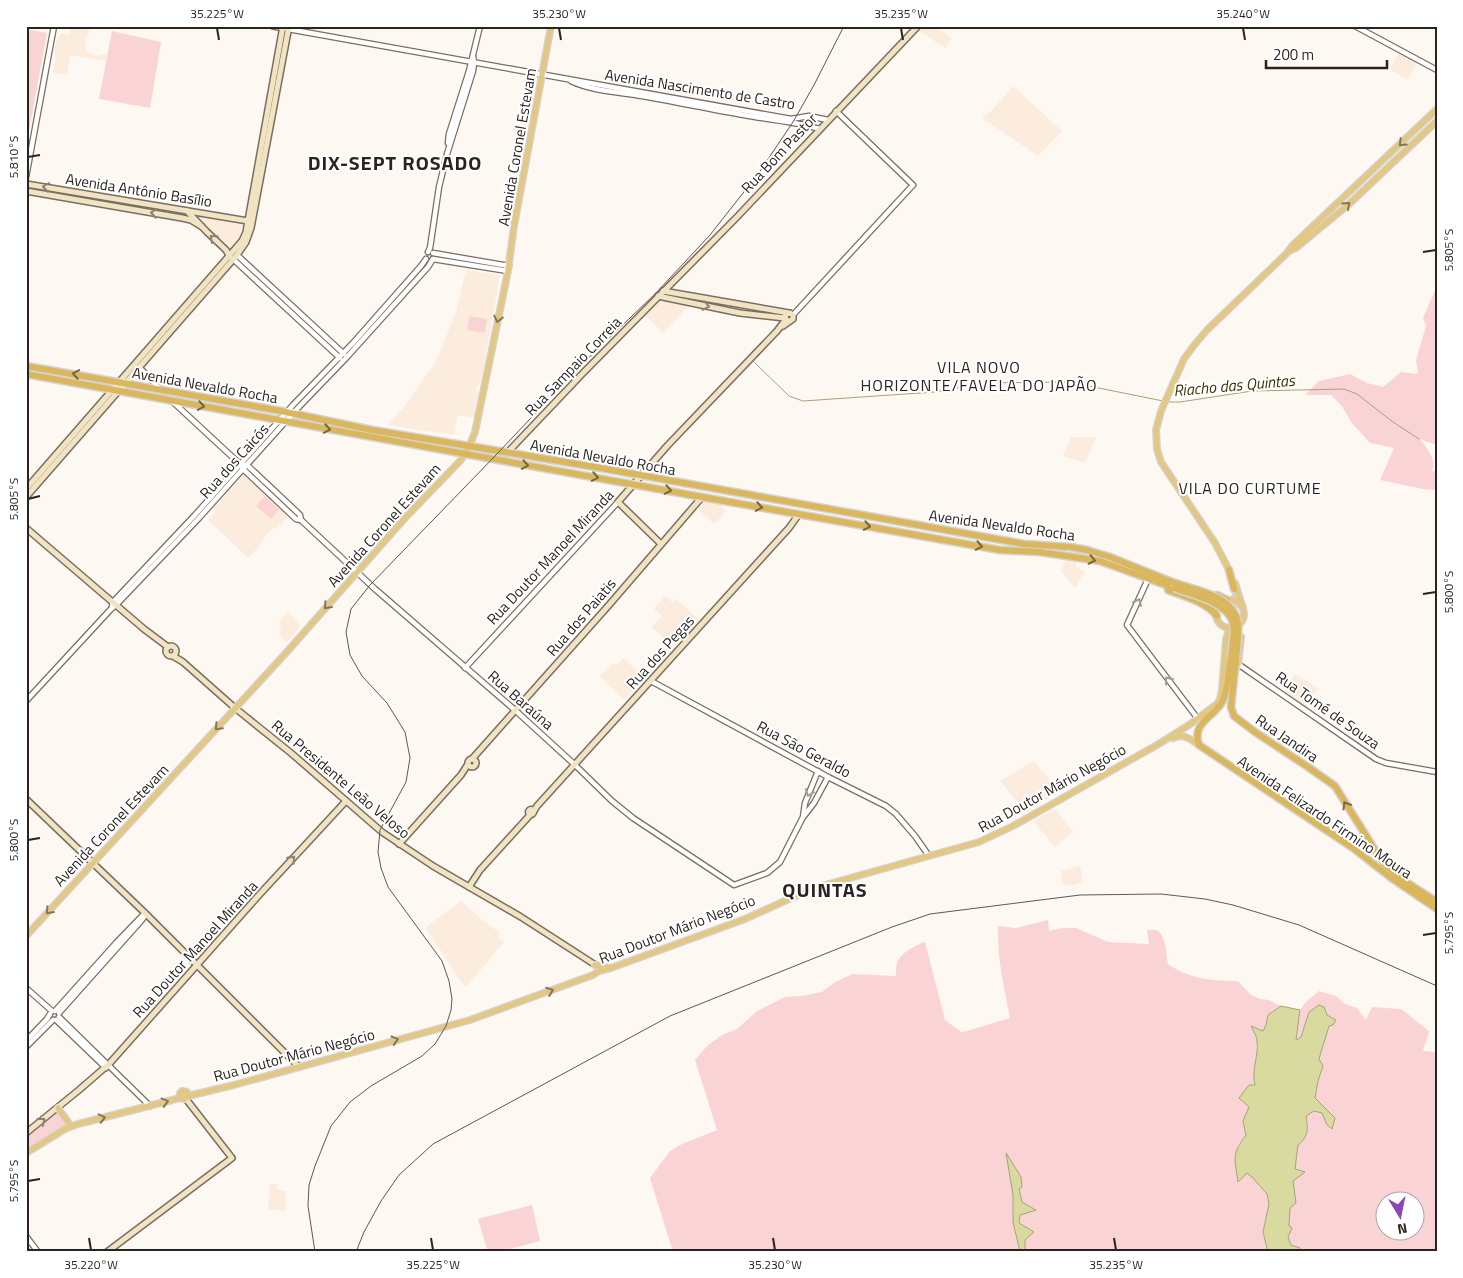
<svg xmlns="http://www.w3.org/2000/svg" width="1463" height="1278" viewBox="0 0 1463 1278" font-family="'Titillium Web',sans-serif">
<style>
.built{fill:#fcecde}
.green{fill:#fad4d4;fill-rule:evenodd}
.water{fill:#d9da9f;stroke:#a4a379}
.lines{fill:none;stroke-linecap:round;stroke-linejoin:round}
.stream{stroke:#a4a379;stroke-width:1}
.trunk-tunnel{stroke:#d3cec9;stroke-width:6;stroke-dasharray:6 3;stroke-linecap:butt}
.tertiary-casing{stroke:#7a6e63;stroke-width:7}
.secondary-casing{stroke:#7a6e63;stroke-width:8}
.primary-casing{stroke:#d4d3d2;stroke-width:8}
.trunk-casing{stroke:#d4d3d2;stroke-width:9}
.tertiary{stroke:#fff;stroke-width:4.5}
.secondary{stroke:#f1e4c2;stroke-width:5}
.primary{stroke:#e3c885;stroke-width:5.5}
.trunk{stroke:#dab65c;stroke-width:6}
.tram{stroke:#5d5853;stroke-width:1}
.trunk-bridge-casing{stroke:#d4d3d2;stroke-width:9;stroke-linecap:butt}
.trunk-bridge{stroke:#dab65c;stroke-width:6}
.oneway{stroke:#867652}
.oneway2{stroke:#8d8470}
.oneway3{stroke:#79663a}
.oneway4{stroke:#9f9c9a}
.ticks{fill:none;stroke:#29241f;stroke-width:2}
.labels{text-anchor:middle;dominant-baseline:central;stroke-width:4;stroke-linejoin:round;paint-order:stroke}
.street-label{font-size:15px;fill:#29241f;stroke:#fff}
.neighbourhood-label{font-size:16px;letter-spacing:1px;fill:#29241f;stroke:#fff}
.water-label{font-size:16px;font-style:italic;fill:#39380a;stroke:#fff}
.district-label{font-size:20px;font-weight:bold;letter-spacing:1px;fill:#29241f;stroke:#fff}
.neatline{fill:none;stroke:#29241f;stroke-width:2}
.ticks-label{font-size:12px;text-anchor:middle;fill:#29241f}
</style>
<rect width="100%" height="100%" fill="#fef8f3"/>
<g class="built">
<path d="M71 26H89V31L85 44 86 50 93 55 96 56 107 54 106 61 70 55 67 75 53 73 55 64V47L56 42 61 34 69 35Z"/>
<path d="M922 26H935L952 38 945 48 918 30Z"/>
<path d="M1400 51 1418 61 1408 80 1390 69Z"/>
<path d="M1013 86 1062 131 1038 156 982 118 992 110Z"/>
<path d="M198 214 243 223 239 239 232 248 195 218Z"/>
<path d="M466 270 500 275 481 382 475 390 479 393 474 418 458 415 454 435 387 425 402 409 436 362 456 312Z"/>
<path d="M660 298 686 304 688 306 664 333 644 315Z"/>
<path d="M1071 437H1096L1085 463 1063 456Z"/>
<path d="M244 474 288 517 277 528H273L264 538 263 542 248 558 208 520 216 511 213 509Z"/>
<path d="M706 500 724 504 721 507 726 511 714 524 698 510Z"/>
<path d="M1067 557 1077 559 1076 567 1085 571 1075 588 1061 571Z"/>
<path d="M665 596 673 603 676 599 699 620 689 627 690 629 674 647 651 627 662 616 654 609Z"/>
<path d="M288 612 301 626 287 642 279 635 281 625 279 622Z"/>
<path d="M623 658 645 678 625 700 600 677 611 664H618Z"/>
<path d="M1295 674 1318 688 1307 707 1284 691Z"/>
<path d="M1034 761 1059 792 1026 812 1000 781Z"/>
<path d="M1055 809 1073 832 1055 847 1033 821Z"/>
<path d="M1080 866 1083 883 1069 886V884L1063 885 1061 871Z"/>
<path d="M461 901 481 919 500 933 497 937 504 942 466 987 459 980 440 949 425 928Z"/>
<path d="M270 1184H278L277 1190 286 1191 285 1211 268 1209Z"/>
</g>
<g class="green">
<path d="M26 29 47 33 28 136H26Z"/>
<path d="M112 31 161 42 150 108 99 99Z"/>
<path d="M1437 286V445L1420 439C1427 449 1437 459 1432 471L1437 472V490L1422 489 1380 480 1394 448 1370 443 1352 423 1341 405 1331 395H1305L1319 381 1350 374 1367 383 1383 387 1401 372 1416 374 1418 372 1416 360 1426 326 1423 318Z"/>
<path d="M469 316 487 319 485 333 467 330Z"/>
<path d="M265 496 279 510 271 519 256 506Z"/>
<path d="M1048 920 1049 931 1062 928H1076L1108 942 1149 944 1147 930C1150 930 1153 930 1156 930 1166 933 1166 955 1168 964 1189 979 1213 981 1238 981L1251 995 1260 999 1269 1000 1281 1006 1268 1015 1266 1025 1263 1031 1252 1027 1257 1039 1255 1085 1245 1102 1249 1107 1243 1121 1246 1135 1238 1145V1182L1247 1173 1253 1178 1267 1194 1269 1204 1263 1232 1268 1252H1026C1025 1247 1025 1244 1025 1239 1023 1229 1019 1227 1020 1215L1035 1209 1022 1202 1019 1189 1007 1155 1013 1195V1222L1020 1252H673L650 1178 670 1151 682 1144 717 1130 695 1060 708 1045 722 1035 737 1029 757 1011 785 997 801 996 822 992 835 982 853 974 896 976C896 972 896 967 897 963 900 953 916 945 925 942L945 1020 961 1032 967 1031 1010 1018C1004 987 997 958 998 926L1016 928Z"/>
<path d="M1319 991 1336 996 1345 1004 1357 1008 1366 1020 1372 1007 1401 1009 1429 1031 1423 1051 1437 1052V1252H1298L1300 1248 1291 1245 1288 1237 1291 1229 1289 1226 1290 1208 1296 1203 1292 1181 1304 1172 1295 1169 1298 1145 1306 1116 1314 1111 1322 1113 1327 1125 1331 1129 1335 1118 1315 1098 1318 1081 1323 1066 1319 1060 1329 1026 1309 1012 1301 1037 1295 1040 1300 1010 1306 1002ZM1386 1200H1416V1230H1386Z"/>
<path d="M58 1110 68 1126 26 1148V1135Z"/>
<path d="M532 1205 540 1241 498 1252H488L478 1219Z"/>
</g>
<g class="water">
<path d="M1319 1005 1324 1007 1327 1015 1336 1020 1333 1025 1329 1026 1319 1059 1323 1066 1318 1081 1315 1098 1335 1118 1332 1129 1327 1125 1322 1113 1314 1111 1306 1116C1308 1129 1309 1136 1298 1145L1295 1169 1305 1172 1293 1181 1296 1203 1290 1208 1289 1226 1292 1228 1288 1237 1291 1245 1300 1248 1298 1252H1268L1263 1232 1269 1204 1267 1194 1253 1178 1247 1173 1238 1182C1235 1160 1231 1154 1246 1135L1243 1121 1249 1107 1239 1098 1249 1085H1255C1251 1070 1259 1056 1257 1041 1257 1036 1253 1031 1251 1026L1263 1031 1266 1025 1268 1015 1281 1006 1300 1010 1296 1040 1301 1037 1309 1012Z"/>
<path d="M1006 1153 1021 1177 1022 1187 1019 1189 1022 1202 1036 1210 1020 1215 1019 1223 1034 1232 1025 1240V1249L1026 1252H1020L1013 1222V1195Z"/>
</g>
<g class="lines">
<g class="stream">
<path d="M754 362 789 396 803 401 935 392 986 383 1069 382 1163 401"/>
<path d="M1167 402H1180L1252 391 1344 389 1357 394 1393 422 1419 439"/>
</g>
<g class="trunk-tunnel">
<path d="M1234 617 1236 608 1234 589"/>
<path d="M1226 669 1232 627"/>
</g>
<defs>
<g id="tertiary">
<path d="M1355 26 1437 70"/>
<path d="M288 29 791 119 809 116 828 120"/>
<path d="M571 81C592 91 619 92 642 96 676 102 710 109 744 115 769 120 795 121 820 129"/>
<path d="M448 143 449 134 469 71 480 26"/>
<path d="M26 177 54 26"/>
<path d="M428 252 430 248 439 187 447 154 473 71 474 63 473 56"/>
<path d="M433 253 509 266"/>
<path d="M237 255 344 354"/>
<path d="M233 259 340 358"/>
<path d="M433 259 508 271"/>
<path d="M793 315 913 185 836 111"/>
<path d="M139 367 160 389"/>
<path d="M172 401 241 465 243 469 296 519 301 520 375 589 516 711 574 764 612 801 633 818 734 885 767 873 780 862 803 817 805 803 818 771"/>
<path d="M245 465H247L297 512 300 515 301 520"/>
<path d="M1148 579 1127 625 1198 719"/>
<path d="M112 606 113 602 195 515 293 405 353 343 421 266 426 259"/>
<path d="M1238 664 1376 759 1386 763 1437 772"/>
<path d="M465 668 618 502"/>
<path d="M651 681 828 777 886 806 896 814 915 836 929 856"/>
<path d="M26 701 111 609 116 605 199 518 295 411 347 357 428 267 433 259"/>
<path d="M804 816 814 803 828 777"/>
<path d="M26 988 52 1011"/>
<path d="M55 1011 116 943 145 913"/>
<path d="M59 1013 141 921 144 917"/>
<path d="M59 1017 150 1106"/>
<path d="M56 1020 106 1068"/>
<path d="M26 1041 47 1019 50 1014"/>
<path d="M26 1047 53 1020"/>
<path d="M26 1236 38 1252"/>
<path d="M26 1250 28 1252"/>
</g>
<g id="secondary">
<path d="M273 26 285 28"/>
<path d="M26 184 248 221"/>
<path d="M26 191 182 218 191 220 201 226"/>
<path d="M187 211 207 232 226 250 230 257"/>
<path d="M663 291 789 313"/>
<path d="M658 296 740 313 785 318"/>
<path d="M783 326 793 319V315L790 313 787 314 785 316 786 320 789 321"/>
<path d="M507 453 584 372 737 217 918 26"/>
<path d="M26 489 242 241 246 232 283 26"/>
<path d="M26 497 237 255 246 242 251 228 289 26"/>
<path d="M26 528 144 629 168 647"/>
<path d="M661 544 618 502 668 445 777 331 786 319"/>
<circle cx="171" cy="651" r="5"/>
<path d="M173 656 183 662 235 708 291 753 382 832 433 866 521 917 597 966"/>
<path d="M472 759 609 605 702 497"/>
<circle cx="472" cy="763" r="4"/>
<path d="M26 799 145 913 299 1067"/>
<circle cx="531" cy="812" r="2.5"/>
<path d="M534 811 537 806 789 528 799 514"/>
<path d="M399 844 461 775 468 764"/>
<path d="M469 887 480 870 530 815"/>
<path d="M26 1133 79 1090 109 1064 259 895 346 801"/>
<path d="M107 1252 232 1158 186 1099"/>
</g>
<g id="primary">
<path d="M1289 251 1296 248 1348 205 1437 121"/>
<path d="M1230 572 1215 543 1161 462 1157 449 1156 430 1161 411 1184 359 1195 344 1207 330 1287 253 1293 245 1437 109"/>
<path d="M1235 583 1243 608"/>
<circle cx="1230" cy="614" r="14"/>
<path d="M1238 665 1241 637"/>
<path d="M1173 738C1184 733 1190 739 1199 745"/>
<path d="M26 936 285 654 405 518 461 460 469 447 475 432 508 271 514 226 551 26"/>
<path d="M595 965 610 968"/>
<path d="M180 1098V1093L182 1091 187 1092 188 1096"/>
<path d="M58 1108 71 1126"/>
<path d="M26 1153 65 1129 78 1124 180 1098 185 1099 188 1096 234 1085 470 1020 593 975 599 971 611 968 745 919 811 889 979 842 1013 826 1157 745 1189 725 1217 704 1220 699 1222 690 1226 639 1230 627"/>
</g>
<g id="trunk">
<path d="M26 366 276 410 372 430 595 467 974 535 1024 544 1070 547 1087 550 1110 557 1172 582"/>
<path d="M26 374 702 497 1000 550 1040 552 1100 561 1174 588"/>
<path d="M1229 570 1234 589"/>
<path d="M1168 590C1185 597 1205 601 1217 616"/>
<path d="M1217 595 1227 600"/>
<path d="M1231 658C1228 672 1229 687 1223 700 1215 718 1191 721 1199 745L1353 848 1390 877 1437 909"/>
<path d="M1236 659 1231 707 1234 716 1255 732 1308 767 1335 786 1383 863 1403 880 1437 902"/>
</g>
</defs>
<use href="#tertiary" class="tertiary-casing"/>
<use href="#secondary" class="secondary-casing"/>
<use href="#primary" class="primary-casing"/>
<use href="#trunk" class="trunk-casing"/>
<use href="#tertiary" class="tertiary"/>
<use href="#secondary" class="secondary"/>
<use href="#primary" class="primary"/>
<use href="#trunk" class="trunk"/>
<g class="tram">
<path d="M315 1252 308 1206 309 1185 315 1166 331 1126 350 1102 371 1086 422 1056 435 1044 446 1026 451 1010 452 999 449 981 442 961 388 887 381 868 378 852 380 830 406 782 410 758 405 732 387 703 362 676 350 655 346 632 351 609 370 585 496 455 580 366 656 293 710 235 758 174 793 122 814 85 844 26"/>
<path d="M356 1252 364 1232 381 1201 399 1175 433 1144 670 1016 892 927 930 914 1080 895 1161 894 1205 899 1233 905 1299 925 1437 986"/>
</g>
<defs>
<g id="trunk-bridge">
<path d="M1172 582C1195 590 1233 595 1238 623 1239 635 1237 647 1236 659"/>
<path d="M1174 588C1192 595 1228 602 1233 623 1235 634 1232 647 1231 658"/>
</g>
</defs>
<use href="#trunk-bridge" class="trunk-bridge-casing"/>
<use href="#trunk-bridge" class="trunk-bridge"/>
</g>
<defs><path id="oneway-chevron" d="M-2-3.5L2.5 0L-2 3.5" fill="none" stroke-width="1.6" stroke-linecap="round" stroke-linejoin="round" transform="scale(1.25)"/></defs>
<g class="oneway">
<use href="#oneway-chevron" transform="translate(1402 143) rotate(136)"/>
<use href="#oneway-chevron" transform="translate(1347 205) rotate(-42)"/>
<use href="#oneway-chevron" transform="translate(498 319) rotate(102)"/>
<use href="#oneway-chevron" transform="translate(327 606) rotate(132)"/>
<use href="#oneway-chevron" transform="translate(218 727) rotate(133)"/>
<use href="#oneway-chevron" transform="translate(49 911) rotate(132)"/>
<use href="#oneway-chevron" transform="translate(550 991) rotate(-21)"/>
<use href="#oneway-chevron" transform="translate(395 1040) rotate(-16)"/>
<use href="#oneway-chevron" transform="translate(165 1102) rotate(-15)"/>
<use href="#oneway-chevron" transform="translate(102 1118) rotate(-13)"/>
</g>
<g class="oneway2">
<use href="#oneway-chevron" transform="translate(46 187) rotate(-170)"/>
<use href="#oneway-chevron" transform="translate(154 213) rotate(-170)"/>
<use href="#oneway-chevron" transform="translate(213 238) rotate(-138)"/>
<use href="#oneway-chevron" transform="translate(706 306) rotate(12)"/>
<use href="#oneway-chevron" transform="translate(292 859) rotate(-47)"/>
<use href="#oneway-chevron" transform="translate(42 1121) rotate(-38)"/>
</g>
<g class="oneway3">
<use href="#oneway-chevron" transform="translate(76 374) rotate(-170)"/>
<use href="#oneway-chevron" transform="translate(201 406) rotate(10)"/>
<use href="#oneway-chevron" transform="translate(327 429) rotate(11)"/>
<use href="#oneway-chevron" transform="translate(525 465) rotate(10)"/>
<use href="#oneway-chevron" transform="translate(595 477) rotate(10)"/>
<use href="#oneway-chevron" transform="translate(668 490) rotate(11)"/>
<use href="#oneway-chevron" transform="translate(759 507) rotate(10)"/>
<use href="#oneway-chevron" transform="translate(867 526) rotate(10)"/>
<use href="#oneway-chevron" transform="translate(979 546) rotate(11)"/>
<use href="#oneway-chevron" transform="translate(1092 560) rotate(12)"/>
<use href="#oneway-chevron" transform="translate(1346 805) rotate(-121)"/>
</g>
<g class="oneway4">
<use href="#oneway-chevron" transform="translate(1138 602) rotate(-66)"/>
<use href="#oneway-chevron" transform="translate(1168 680) rotate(-128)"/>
<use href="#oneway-chevron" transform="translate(809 793) rotate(111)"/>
</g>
<path class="ticks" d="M217 28 219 40M559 28 561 40M901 28 903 40M1243 28 1245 40M28 157 40 155M1423 252 1436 250M28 499 40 496M1423 594 1436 592M28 840 40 838M1423 935 1436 933M28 1181 40 1179M89 1238 91 1250M431 1238 433 1250M773 1238 775 1250M1114 1238 1116 1250"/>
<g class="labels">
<g class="street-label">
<text transform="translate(700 89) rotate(9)">Avenida Nascimento de Castro</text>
<text transform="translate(517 147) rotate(-80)">Avenida Coronel Estevam</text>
<text transform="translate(779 153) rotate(-47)">Rua Bom Pastor</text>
<text transform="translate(139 190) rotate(9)">Avenida Antônio Basílio</text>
<text transform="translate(573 366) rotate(-46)">Rua Sampaio Correia</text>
<text transform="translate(205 385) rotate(10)">Avenida Nevaldo Rocha</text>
<text transform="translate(603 457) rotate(10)">Avenida Nevaldo Rocha</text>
<text transform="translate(234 461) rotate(-48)">Rua dos Caicós</text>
<text transform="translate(384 525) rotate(-48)">Avenida Coronel Estevam</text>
<text transform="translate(1002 525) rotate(8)">Avenida Nevaldo Rocha</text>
<text transform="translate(550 557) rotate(-47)">Rua Doutor Manoel Miranda</text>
<text transform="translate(581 617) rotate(-49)">Rua dos Paiatis</text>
<text transform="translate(660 652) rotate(-48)">Rua dos Pegas</text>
<text transform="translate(521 700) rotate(41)">Rua Baraúna</text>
<text transform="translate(1328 710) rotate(35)">Rua Tomé de Souza</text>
<text transform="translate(1287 738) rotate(34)">Rua Jandira</text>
<text transform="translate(804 749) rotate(28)">Rua São Geraldo</text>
<text transform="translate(341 779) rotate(40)">Rua Presidente Leão Veloso</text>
<text transform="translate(1052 788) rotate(-29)">Rua Doutor Mário Negócio</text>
<text transform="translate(1325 817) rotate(34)">Avenida Felizardo Firmino Moura</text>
<text transform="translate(111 825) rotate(-47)">Avenida Coronel Estevam</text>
<text transform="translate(677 929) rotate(-21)">Rua Doutor Mário Negócio</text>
<text transform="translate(195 949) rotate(-48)">Rua Doutor Manoel Miranda</text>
<text transform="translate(294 1055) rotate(-15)">Rua Doutor Mário Negócio</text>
</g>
<g class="neighbourhood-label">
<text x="979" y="367">VILA NOVO<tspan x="979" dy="18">HORIZONTE/FAVELA DO JAPÃO</tspan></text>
<text x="1250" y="488">VILA DO CURTUME</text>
</g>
<g class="water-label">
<text transform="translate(1234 385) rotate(-5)">Riacho das Quintas</text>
</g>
<g class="district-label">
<text x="395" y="162">DIX-SEPT ROSADO</text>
<text x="825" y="889">QUINTAS</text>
</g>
</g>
<rect width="1463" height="1278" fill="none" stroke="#ffffff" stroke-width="55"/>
<g transform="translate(1400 1216) rotate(170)"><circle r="24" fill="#ffffff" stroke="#a9a7a5"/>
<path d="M0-4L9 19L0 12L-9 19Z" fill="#8d45b8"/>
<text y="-8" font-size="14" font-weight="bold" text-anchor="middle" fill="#29241f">N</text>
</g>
<path d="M1266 60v8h121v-8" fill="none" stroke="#29241f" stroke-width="2.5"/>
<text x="1273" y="60" font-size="15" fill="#29241f" stroke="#ffffff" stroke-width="4" paint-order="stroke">200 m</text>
<rect x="28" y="28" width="1408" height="1222" class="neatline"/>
<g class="ticks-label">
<text x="217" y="18">35.225°W</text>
<text x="559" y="18">35.230°W</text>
<text x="901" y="18">35.235°W</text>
<text x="1243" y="18">35.240°W</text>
<text transform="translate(14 157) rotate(-90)" y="4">5.810°S</text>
<text transform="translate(1449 250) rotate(-90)" y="4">5.805°S</text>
<text transform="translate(14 499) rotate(-90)" y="4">5.805°S</text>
<text transform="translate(1449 592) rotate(-90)" y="4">5.800°S</text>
<text transform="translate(14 840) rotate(-90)" y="4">5.800°S</text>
<text transform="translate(1449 933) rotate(-90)" y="4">5.795°S</text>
<text transform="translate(14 1181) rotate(-90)" y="4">5.795°S</text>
<text x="91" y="1269">35.220°W</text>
<text x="433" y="1269">35.225°W</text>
<text x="775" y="1269">35.230°W</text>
<text x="1116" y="1269">35.235°W</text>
</g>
</svg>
